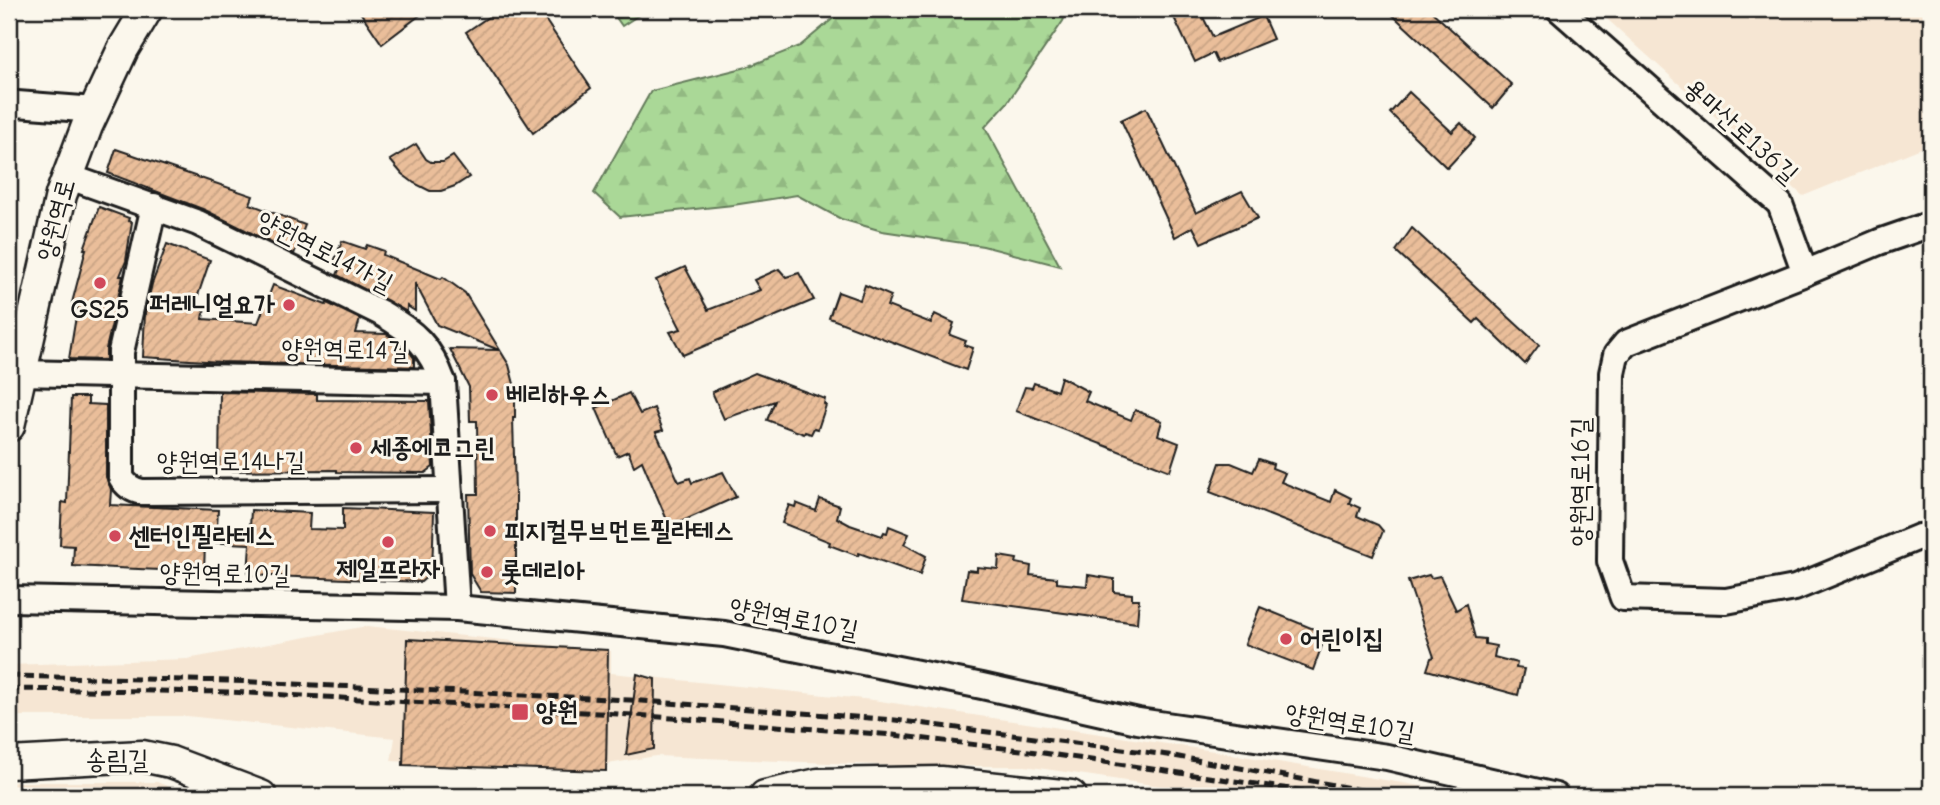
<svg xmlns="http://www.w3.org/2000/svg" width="1940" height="805" viewBox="0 0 1940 805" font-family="'Comic Neue','Poor Story',sans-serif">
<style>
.built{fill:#f6e6d3}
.forest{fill:url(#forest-firs);stroke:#637a5a;stroke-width:2}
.park{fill:url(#park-dots);stroke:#637a5a;stroke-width:2}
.building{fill:url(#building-hatch);stroke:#1c1c1c;stroke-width:2}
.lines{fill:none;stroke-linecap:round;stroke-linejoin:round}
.minor-casing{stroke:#1c1c1c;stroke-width:30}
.tertiary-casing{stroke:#1c1c1c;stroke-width:35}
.minor{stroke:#fbf7ec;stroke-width:24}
.tertiary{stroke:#fbf7ec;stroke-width:30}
.rail{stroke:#1c1c1c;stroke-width:5;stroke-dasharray:10 5;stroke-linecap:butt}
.poi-dot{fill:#d1495b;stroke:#fbf7ec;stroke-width:2.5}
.labels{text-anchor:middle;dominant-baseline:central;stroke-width:6;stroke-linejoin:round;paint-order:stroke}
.street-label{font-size:26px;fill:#1c1c1c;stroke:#fbf7ec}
.poi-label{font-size:26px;font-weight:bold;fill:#1c1c1c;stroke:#fbf7ec;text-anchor:start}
</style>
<defs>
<pattern id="forest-firs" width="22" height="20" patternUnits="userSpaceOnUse" patternTransform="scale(1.75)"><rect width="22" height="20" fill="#aad897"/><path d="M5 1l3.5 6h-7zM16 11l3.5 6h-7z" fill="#92b982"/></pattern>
<pattern id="park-dots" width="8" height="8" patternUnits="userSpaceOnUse" patternTransform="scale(1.75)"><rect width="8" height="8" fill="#aad897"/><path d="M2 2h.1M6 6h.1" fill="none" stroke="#92b982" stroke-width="1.8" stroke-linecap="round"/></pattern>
<pattern id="building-hatch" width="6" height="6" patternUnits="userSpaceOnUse" patternTransform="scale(1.75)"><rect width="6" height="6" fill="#eabe9a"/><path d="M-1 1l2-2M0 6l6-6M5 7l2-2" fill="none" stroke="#c8a384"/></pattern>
</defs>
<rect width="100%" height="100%" fill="#fbf7ec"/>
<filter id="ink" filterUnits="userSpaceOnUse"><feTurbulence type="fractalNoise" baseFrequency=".0143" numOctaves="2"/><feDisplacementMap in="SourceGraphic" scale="14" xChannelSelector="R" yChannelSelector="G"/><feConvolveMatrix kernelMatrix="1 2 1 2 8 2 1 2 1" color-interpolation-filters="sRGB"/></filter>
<g filter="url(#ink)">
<g class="built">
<path d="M1596 9H1931V144L1803 196Z"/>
<path d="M367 626 611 651V673L873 700 1214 751 1438 789 1469 796H1227L1025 766H906L656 756 572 770 391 761 395 738 187 716H9V665L187 659Z"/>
<path d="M9 782H157L193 796H9Z"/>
</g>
<path class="forest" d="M837 9H1068L1063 21 1007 103 985 127 1060 266 983 246 882 231 841 219 797 195 733 205 620 217 594 193 651 91 747 67 800 46 836 16Z"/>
<path class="park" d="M610 9H648L622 26Z"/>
<g class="building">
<path d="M358 9H428L382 44Z"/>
<path d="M500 9H538L591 88 533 133 466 32Z"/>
<path d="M1170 9H1199L1213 37 1263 16 1273 39 1217 62 1213 53 1195 62Z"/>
<path d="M1386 9H1429L1512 85 1493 108Z"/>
<path d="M1409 92 1452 132 1461 123 1475 138 1447 168 1390 113Z"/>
<path d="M1146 108 1196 213 1242 191 1258 218 1201 243 1193 227 1175 237 1121 120Z"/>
<path d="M416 144 426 159 431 162H443L453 156 469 177 455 186 441 191H430L414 183 402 174 390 160Z"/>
<path d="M116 149 253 196 250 204 305 225 294 254 205 210 108 173Z"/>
<path d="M99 207 129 218 128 221 132 222 126 261 120 276H123L106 349V360L69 359 78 304 72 303 86 249H84Z"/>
<path d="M1412 228 1539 345 1525 364 1478 319 1474 323 1396 251Z"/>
<path d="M342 241 365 249 367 245 384 251 383 255 441 279 443 277 465 293 509 365 515 388V418H513L515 494H516V593L481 592 470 574 468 494H478L477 421H470L469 387 450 349 499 350 437 325 415 283V311L407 306V312L337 275 341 265 334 262Z"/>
<path d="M167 244 210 260 195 304 205 306 203 319 258 323 273 285 326 305 327 303 360 319 356 333 386 334 400 343 399 348H406L409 351 414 358V367L221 362 143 357 145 313 152 284Z"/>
<path d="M685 267 708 310 760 290 754 280 779 269 786 277 799 273 814 300 683 355 670 332 681 329 656 280Z"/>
<path d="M865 285 891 296 887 306 931 323 935 314 954 323 950 335 966 341 964 345 973 348 966 370 829 318 838 292 860 300Z"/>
<path d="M755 373 825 399 824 404 826 405 818 429 814 428 811 434 805 432 804 434 767 420 775 401 724 419 712 392Z"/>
<path d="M1061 377 1089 392 1085 401 1131 420 1135 410 1162 421 1158 435 1179 443 1170 471 1016 411 1025 387 1032 388 1034 383 1057 391Z"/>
<path d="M220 392 317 394V400L429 401 433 467 425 473 337 472V470L219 471Z"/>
<path d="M629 393 640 414 654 408 663 430 656 432 679 482 690 478 692 483 723 472 736 497 674 525 667 520 642 461 634 466 628 451 617 456 596 408Z"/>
<path d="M71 397H88V404L106 405V477L111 489 110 505 218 510 217 527 250 528 251 510 310 513 309 529 343 530V508L434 512 432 572 421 582 248 575 250 544 205 542 204 572 73 566 74 546 60 545 62 502 67 503Z"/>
<path d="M1259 459 1273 464 1272 468 1285 473 1281 482 1331 502 1335 490 1351 498 1349 503 1360 508 1357 516 1378 525 1383 531 1373 556 1210 492 1220 463H1231L1253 472Z"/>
<path d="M820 499 840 506 837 518 850 525 882 536 884 532 887 533 889 526 909 534 904 544 926 556 920 575 859 553 858 556 829 545 830 542 782 523 789 505 795 507 796 503 816 511Z"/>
<path d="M999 556 1017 559 1016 563 1031 566 1030 575 1057 578V583L1087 586 1088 575 1114 579V592L1132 594V599H1139L1137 623 962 599 967 570 977 571V567L998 569Z"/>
<path d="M1429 575 1431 578 1440 576 1456 610 1466 604 1475 638 1485 639V644L1496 646 1494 657 1517 663 1516 668 1524 669 1518 695 1427 670 1431 658 1434 657 1408 581Z"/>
<path d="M1260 607 1326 634 1313 670 1245 644Z"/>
<path d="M407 639 608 650 606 771 403 765Z"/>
<path d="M637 674 655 679 654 749 626 755Z"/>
</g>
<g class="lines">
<defs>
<g id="minor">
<path d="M1559 9 1780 204 1805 273 1626 343 1616 355 1612 373 1610 561 1623 598 1726 601 1795 588 1919 537 1931 536"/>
<path d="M9 109 17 104 95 110"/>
<path d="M67 176 198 223 381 313C414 332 430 346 443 382L457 608"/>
<path d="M154 206 121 352V477C126 486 132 490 142 492L449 490"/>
<path d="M1805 273 1879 242 1931 224"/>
<path d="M19 373 443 382"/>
<path d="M9 599 457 608 724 634 982 686 1138 721 1387 757 1556 796"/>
</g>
<g id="tertiary">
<path d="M9 426 61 195 87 126 123 49 147 9"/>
<path d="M9 763 142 756 171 762 261 796"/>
<path d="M765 796 818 784 941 782 1071 796"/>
</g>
</defs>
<use href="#minor" class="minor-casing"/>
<use href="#tertiary" class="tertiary-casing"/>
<use href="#minor" class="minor"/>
<use href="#tertiary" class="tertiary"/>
<g class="rail">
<path d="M9 676 231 681 630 700 895 720 1168 755 1395 796"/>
<path d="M9 689 230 692 324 697 634 715 893 735 1029 751 1338 796"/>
</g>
</g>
</g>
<g class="poi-dot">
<circle cx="100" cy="283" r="7"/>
<circle cx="289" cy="305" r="7"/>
<circle cx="492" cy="395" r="7"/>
<circle cx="356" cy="448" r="7"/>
<circle cx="490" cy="531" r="7"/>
<circle cx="115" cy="536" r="7"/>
<circle cx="388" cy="542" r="7"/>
<circle cx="487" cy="572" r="7"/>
<circle cx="1286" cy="639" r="7"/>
<rect x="511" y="703" width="18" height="18" rx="3.5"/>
</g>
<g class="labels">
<g class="street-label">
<text transform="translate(1741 131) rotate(42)">용마산로136길</text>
<text transform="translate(56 220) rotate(-75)">양원역로</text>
<text transform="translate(325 252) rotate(27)">양원역로14가길</text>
<text transform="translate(345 350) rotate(1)">양원역로14길</text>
<text x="231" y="462">양원역로14나길</text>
<text transform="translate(1581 482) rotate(-90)">양원역로16길</text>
<text transform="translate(225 574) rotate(1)">양원역로10길</text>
<text transform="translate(794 619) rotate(11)">양원역로10길</text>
<text transform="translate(1350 723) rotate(9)">양원역로10길</text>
<text x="117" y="760">송림길</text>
</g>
<g class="poi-label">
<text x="275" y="305" text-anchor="end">퍼레니얼요가</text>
<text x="100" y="310" text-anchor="middle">GS25</text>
<text x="506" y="395">베리하우스</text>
<text x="370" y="448">세종에코그린</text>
<text x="504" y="531">피지컬무브먼트필라테스</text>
<text x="129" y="536">센터인필라테스</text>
<text x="388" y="569" text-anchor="middle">제일프라자</text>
<text x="501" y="572">롯데리아</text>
<text x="1300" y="639">어린이집</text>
<text x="536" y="712">양원</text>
</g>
</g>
<rect width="1940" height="805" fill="none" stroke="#fbf7ec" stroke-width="35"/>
<rect x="18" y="18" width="1905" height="770" fill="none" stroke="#1c1c1c" stroke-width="2.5" filter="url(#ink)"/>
</svg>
